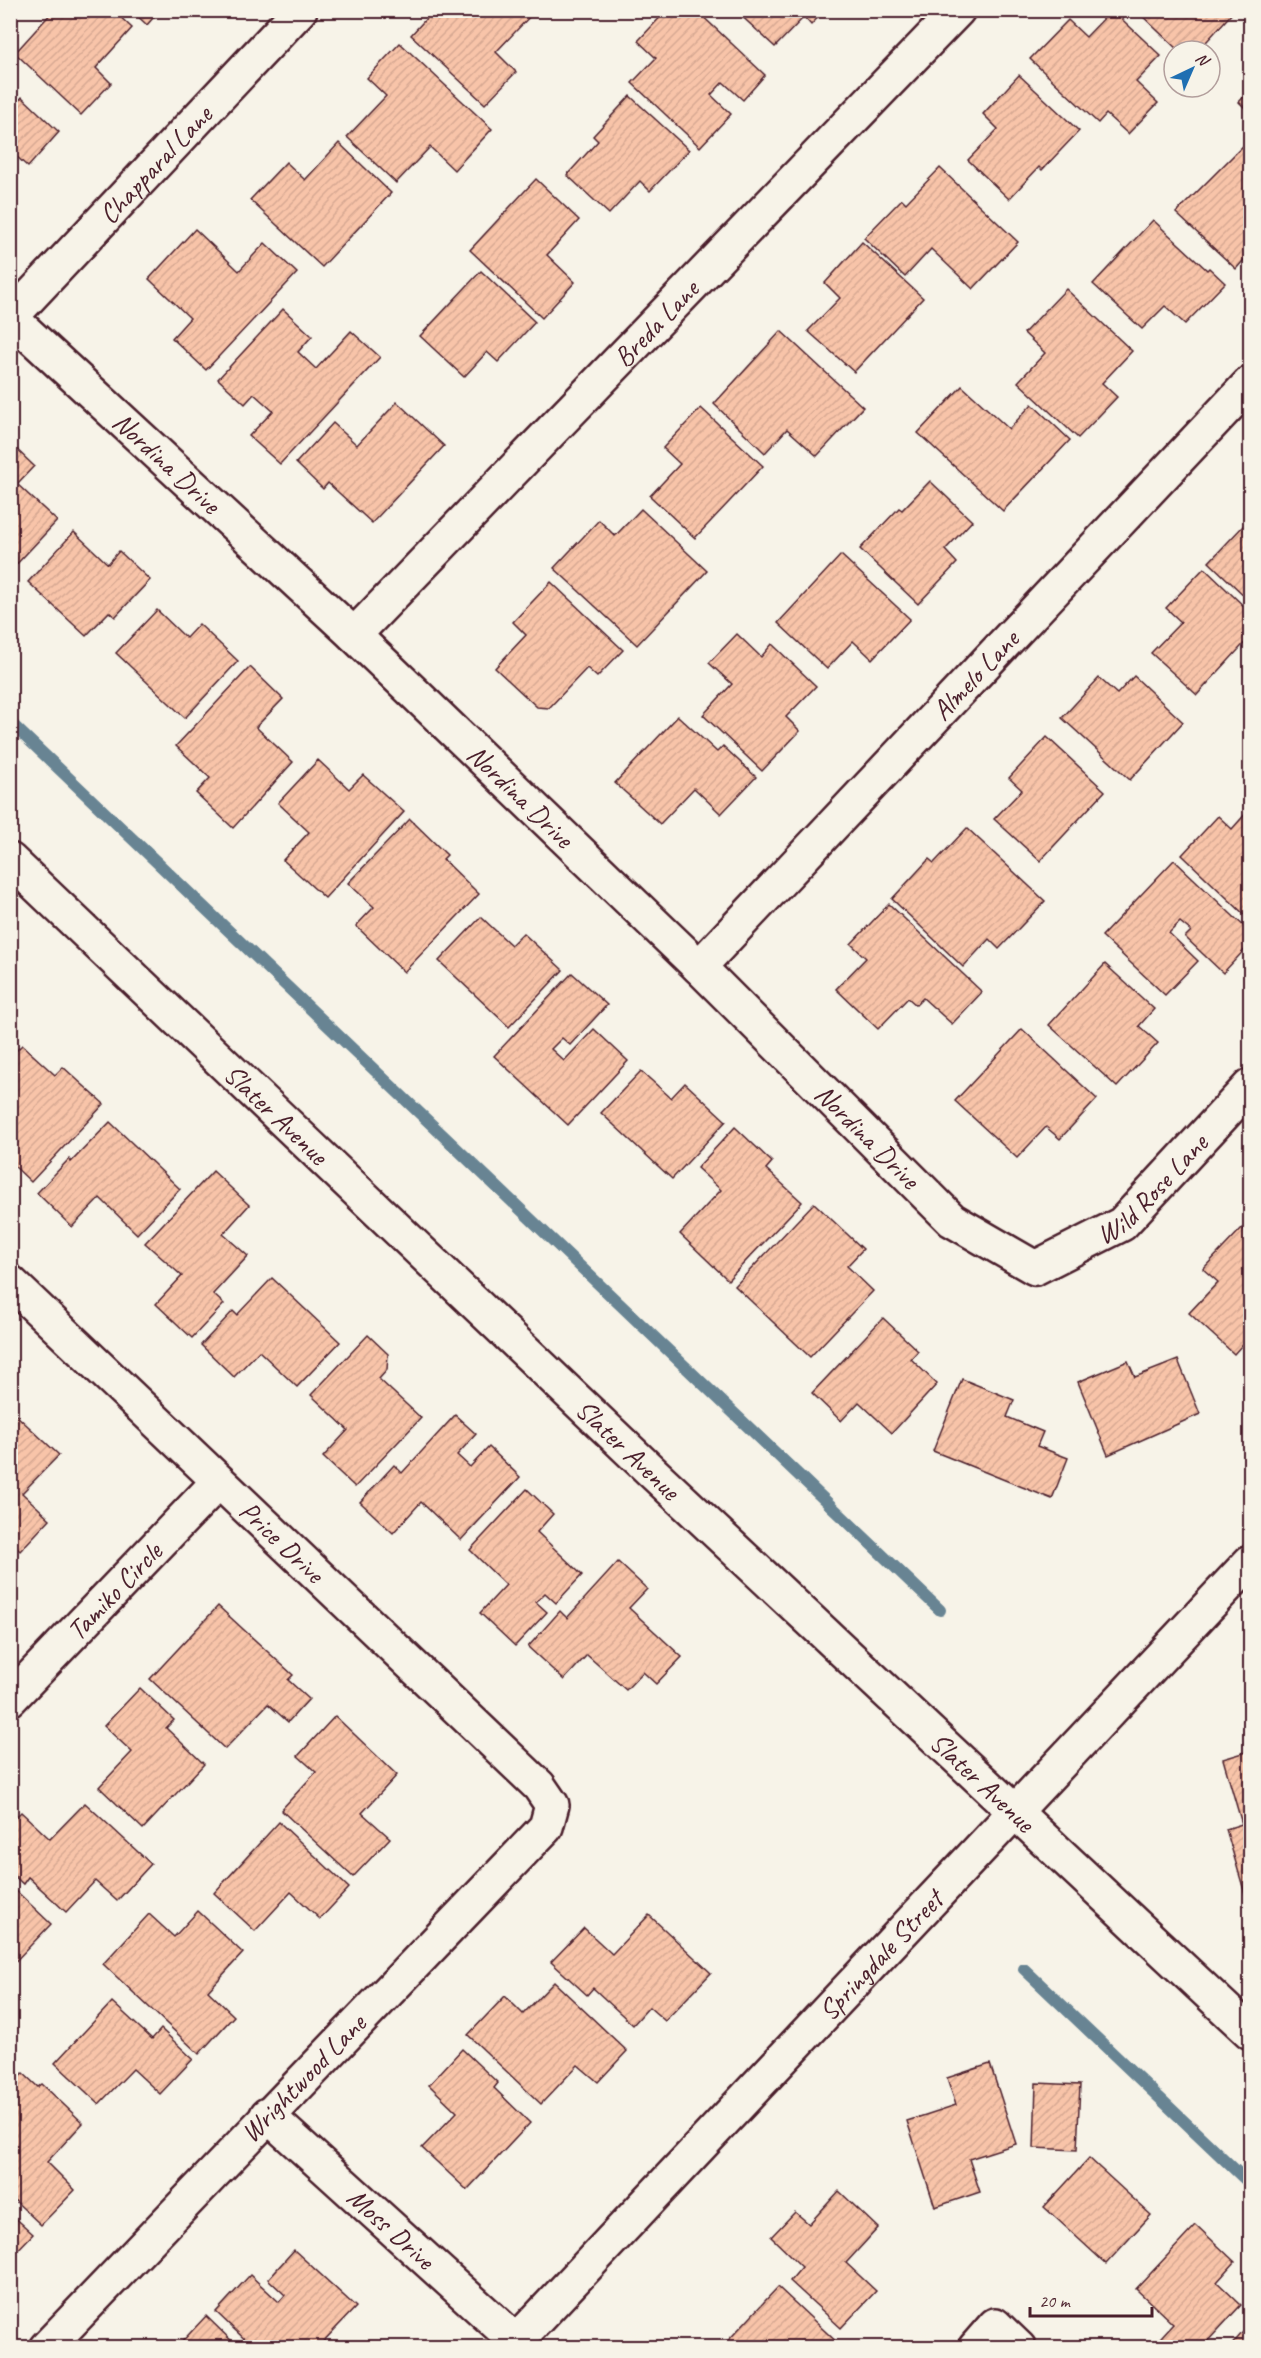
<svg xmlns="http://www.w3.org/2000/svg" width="1261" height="2358" viewBox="0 0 1261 2358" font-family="Caveat,sans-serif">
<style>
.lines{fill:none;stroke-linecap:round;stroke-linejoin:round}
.stream{stroke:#678493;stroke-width:12}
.building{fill:url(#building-hatch);stroke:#4a1f2b;stroke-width:1.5}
.minor-casing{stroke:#4a1f2b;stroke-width:38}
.minor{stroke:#f7f3e8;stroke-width:33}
.labels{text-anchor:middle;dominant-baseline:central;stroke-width:4.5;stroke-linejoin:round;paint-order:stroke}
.street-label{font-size:28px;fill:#4a1f2b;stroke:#f7f3e8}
</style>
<defs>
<pattern id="building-hatch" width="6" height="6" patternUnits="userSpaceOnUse" patternTransform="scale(1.5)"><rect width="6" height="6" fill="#f8c4a9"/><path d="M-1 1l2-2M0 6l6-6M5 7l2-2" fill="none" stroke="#d6a892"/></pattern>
</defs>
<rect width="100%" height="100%" fill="#f7f3e8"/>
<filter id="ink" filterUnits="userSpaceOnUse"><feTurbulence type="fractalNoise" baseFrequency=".0167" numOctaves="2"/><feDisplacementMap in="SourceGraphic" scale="12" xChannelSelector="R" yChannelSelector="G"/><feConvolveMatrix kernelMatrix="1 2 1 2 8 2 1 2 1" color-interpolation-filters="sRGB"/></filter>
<g filter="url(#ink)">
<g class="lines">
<g class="stream">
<path d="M10 722 940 1610"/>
<path d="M1024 1969 1250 2184"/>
</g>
</g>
<g class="building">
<path d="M54 10H113L132 28 96 68 111 83 81 115 15 53Z"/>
<path d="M131 10H160L147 25Z"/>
<path d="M434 10 534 12 496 52 516 72 485 104 411 35Z"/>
<path d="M667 10H696L765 75 743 100 723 82 711 95 731 114 700 147 632 83 656 58 638 41Z"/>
<path d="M735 10H825L811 25 804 17 775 47Z"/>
<path d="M1112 10 1161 56 1136 82 1158 103 1128 134 1106 114 1098 123 1030 59 1068 20 1086 37Z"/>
<path d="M1136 10H1234V11L1198 51H1179Z"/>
<path d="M400 43 492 129 454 170 430 147 396 183 347 137 386 96 367 78Z"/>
<path d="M1019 75 1079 131 1042 170 1039 167 1009 199 968 160 998 129 983 114Z"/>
<path d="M1250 90V113L1239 102Z"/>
<path d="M630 96 689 150 650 191 640 181 609 214 567 175 598 141 593 136Z"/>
<path d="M22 97 59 132 28 167 15 155 10 160V100L15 105Z"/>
<path d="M1247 142 1250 146V253L1236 269 1176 213Z"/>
<path d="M339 143 391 193 322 267 250 200 286 162 305 180Z"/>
<path d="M940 168 1018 242 973 289 931 249 905 277 864 238 902 199 906 203Z"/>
<path d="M536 179 579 220 547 255 575 282 542 318 470 250Z"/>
<path d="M1153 220 1207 270 1209 268 1225 283 1185 324 1165 306 1142 329 1093 284Z"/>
<path d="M195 229 239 271 265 243 297 273 206 370 172 338 190 318 149 279Z"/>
<path d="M862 242 923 298 854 372 808 331 840 298 825 283Z"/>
<path d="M481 271 535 322 498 362 487 352 464 377 420 336Z"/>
<path d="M1066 289 1132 351 1102 383 1117 397 1078 438 1018 382 1045 353 1024 333Z"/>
<path d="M283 309 312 336 298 352 316 369 351 331 380 357 280 464 249 436 273 411 254 394 245 404 218 379Z"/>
<path d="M781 331 863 407 817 456 787 429 765 453 714 404Z"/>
<path d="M962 386 1009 429 1032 404 1070 440 1003 511 918 433Z"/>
<path d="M397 402 444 446 372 523 328 483 323 489 296 463 333 423 357 445Z"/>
<path d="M701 408 763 466 695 538 650 496 680 464 663 448Z"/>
<path d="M10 443 34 466 17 484 57 521 11 570Z"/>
<path d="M930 481 972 521 945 550 957 563 918 604 860 549 899 508 902 510Z"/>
<path d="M641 509 707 571 637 645 554 568 599 520 615 536Z"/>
<path d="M1244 525 1249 530 1250 528V601L1209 562Z"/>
<path d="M74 532 108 564 119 551 150 580 115 617 109 612 86 636 28 582Z"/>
<path d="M841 555 910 619 872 659 853 641 827 669 778 623Z"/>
<path d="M1204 568 1250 612V637L1197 695 1151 653 1181 622 1166 608Z"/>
<path d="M551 582 623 650 597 677 587 668 549 708 537 707 495 668 526 635 513 622Z"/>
<path d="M157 610 186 638 199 624 238 661 185 718 116 653Z"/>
<path d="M737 634 761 657 772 644 816 686 786 717 800 731 762 771 703 715 732 684 709 663Z"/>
<path d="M250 667 283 699 256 727 293 762 233 828 196 793 210 778 176 746Z"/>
<path d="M1134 676 1183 722 1130 780 1062 718 1099 678 1117 694Z"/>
<path d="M678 716 717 752 723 746 756 777 721 814 694 788 660 824 615 783Z"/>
<path d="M1047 737 1105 791 1040 861 994 819 1022 790 1009 778Z"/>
<path d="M318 760 349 789 363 775 404 812 325 898 283 860 309 832 278 803Z"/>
<path d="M1248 811 1250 814V920L1182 855 1218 816 1232 829Z"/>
<path d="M410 819 447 855 443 859 479 894 404 972 356 926 374 907 348 883Z"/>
<path d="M967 828 1045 901 999 949 989 939 963 967 892 899 929 859 934 863Z"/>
<path d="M1174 860 1250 932V944L1223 973 1185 937 1191 931 1180 922 1169 933 1198 961 1165 995 1102 936Z"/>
<path d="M889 904 982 992 952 1024 923 998 916 1005 908 998 878 1029 836 989 866 958 851 944Z"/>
<path d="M481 917 511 945 523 933 563 970 509 1027 439 961Z"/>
<path d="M1105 964 1154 1009 1139 1026 1158 1043 1117 1087 1049 1025Z"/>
<path d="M572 973 607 1005 570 1045 562 1038 551 1049 564 1061 594 1029 628 1061 568 1125 494 1056Z"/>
<path d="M1022 1029 1097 1099 1060 1139 1046 1127 1017 1158 955 1101Z"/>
<path d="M22 1045 55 1075 63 1067 104 1104 31 1182 10 1162V1057Z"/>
<path d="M641 1071 671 1098 685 1083 726 1121 672 1179 601 1113Z"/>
<path d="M110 1122 180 1189 137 1234 100 1198 72 1227 37 1193 69 1159 71 1162Z"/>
<path d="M735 1127 772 1162 766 1169 802 1202 728 1280 680 1234 721 1190 697 1168Z"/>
<path d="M213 1171 249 1205 223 1234 248 1256 213 1294 224 1304 192 1338 156 1304 182 1276 145 1243Z"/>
<path d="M814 1203 863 1249 847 1266 873 1291 810 1357 735 1286Z"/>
<path d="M1242 1228 1250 1235V1336L1234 1354 1189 1313 1218 1282 1203 1269Z"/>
<path d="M272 1278 340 1342 297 1387 259 1351 234 1377 201 1345 233 1311 237 1315Z"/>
<path d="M883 1318 918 1351 911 1359 937 1384 892 1433 859 1402 841 1421 812 1393Z"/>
<path d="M368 1335 388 1354 387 1370 379 1379 421 1418 355 1487 323 1457 348 1430 311 1395Z"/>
<path d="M1178 1360 1200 1414 1108 1455 1078 1382 1128 1361 1135 1377Z"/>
<path d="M962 1379 1014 1400 1007 1417 1043 1432 1037 1446 1068 1458 1052 1499 933 1451Z"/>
<path d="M15 1414 59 1455 22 1493 50 1519 20 1551 10 1541V1419Z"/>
<path d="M455 1415 476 1434 457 1455 470 1467 489 1447 520 1477 461 1540 421 1502 393 1533 360 1502 394 1465 402 1473Z"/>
<path d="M527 1489 553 1514 537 1532 582 1575 556 1603 545 1593 536 1602 547 1612 515 1646 480 1613 506 1585 470 1550Z"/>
<path d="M618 1562 647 1589 629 1608 682 1657 656 1684 643 1672 626 1690 587 1655 564 1680 528 1647 560 1611 567 1618Z"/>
<path d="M218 1606 293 1675 288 1680 309 1699 288 1722 268 1704 225 1749 150 1679Z"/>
<path d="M140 1688 174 1720 166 1728 204 1764 143 1829 99 1787 132 1752 104 1726Z"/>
<path d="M335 1716 397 1775 362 1813 390 1838 353 1877 281 1810 316 1772 298 1756Z"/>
<path d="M1250 1751V1893L1245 1894 1226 1829 1242 1824 1223 1759Z"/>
<path d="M85 1803 151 1864 117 1901 95 1881 66 1912 28 1877 23 1884 10 1872V1823L21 1812 50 1839Z"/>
<path d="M279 1822 349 1888 320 1919 291 1892 255 1931 214 1893Z"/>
<path d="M10 1885 51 1924 10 1967Z"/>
<path d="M198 1911 243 1953 208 1991 234 2016 199 2054 103 1964 149 1914 174 1937Z"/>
<path d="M649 1915 711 1973 665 2021 649 2007 633 2025 593 1988 587 1995 551 1962 584 1928 612 1954Z"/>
<path d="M554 1982 627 2051 598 2082 578 2065 541 2104 468 2035 505 1996 523 2014Z"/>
<path d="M112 2002 152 2039 161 2029 193 2059 160 2094 133 2069 99 2104 55 2063Z"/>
<path d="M462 2049 498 2083 494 2088 530 2123 467 2190 422 2148 457 2112 429 2085Z"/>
<path d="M990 2064 1016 2144 969 2159 980 2192 935 2207 907 2121 956 2105 947 2078Z"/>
<path d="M23 2073 38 2087 42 2084 83 2123 47 2162 75 2190 41 2225 10 2196V2119L15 2114 10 2110V2087Z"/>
<path d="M1036 2083 1080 2085 1077 2150 1034 2148Z"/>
<path d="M1089 2158 1151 2215 1106 2264 1044 2207Z"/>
<path d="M839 2191 878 2228 846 2263 876 2291 841 2328 790 2281 802 2267 771 2237 795 2212 809 2224Z"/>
<path d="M10 2213 33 2234 10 2258Z"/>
<path d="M1196 2225 1235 2262 1217 2282 1241 2305 1205 2344 1208 2348H1151L1173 2324 1136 2289Z"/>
<path d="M294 2250 356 2307 317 2348H254L216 2312 250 2275 279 2302 285 2295 268 2279Z"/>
<path d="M778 2287 843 2348H721Z"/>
<path d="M206 2316 239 2348H176Z"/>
<path d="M1250 2324V2348H1229Z"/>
</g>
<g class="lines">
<defs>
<g id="minor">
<path id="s1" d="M10 317 354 635 699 967 952 1220 1035 1268 1122 1224 1250 1086"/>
<path id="s2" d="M11 317 300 10"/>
<path id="s3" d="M354 635 958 10"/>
<path id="s4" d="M10 860 650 1470 1250 2032"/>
<path id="s5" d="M699 967 1250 383"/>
<path id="s6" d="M10 1282 539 1786 552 1805 546 1827 46 2348"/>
<path id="s7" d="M10 1699 218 1482"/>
<path id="s8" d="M267 2115 516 2341"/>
<path id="s9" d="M510 2348 1250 1562"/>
<path d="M975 2348 995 2325 1019 2348"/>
</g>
</defs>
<use href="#minor" class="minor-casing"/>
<use href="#minor" class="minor"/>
</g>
</g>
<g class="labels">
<g class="street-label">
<text stroke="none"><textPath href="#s2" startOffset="210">Chapparal Lane</textPath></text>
<text stroke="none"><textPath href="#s3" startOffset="434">Breda Lane</textPath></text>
<text stroke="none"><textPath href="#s1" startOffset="214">Nordina Drive</textPath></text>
<text stroke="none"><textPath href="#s5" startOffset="402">Almelo Lane</textPath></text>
<text stroke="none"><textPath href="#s1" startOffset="700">Nordina Drive</textPath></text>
<text stroke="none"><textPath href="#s4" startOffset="368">Slater Avenue</textPath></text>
<text stroke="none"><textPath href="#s1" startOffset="1186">Nordina Drive</textPath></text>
<text stroke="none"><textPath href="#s1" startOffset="1544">Wild Rose Lane</textPath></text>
<text stroke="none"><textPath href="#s4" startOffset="854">Slater Avenue</textPath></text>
<text stroke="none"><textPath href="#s6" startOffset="376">Price Drive</textPath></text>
<text stroke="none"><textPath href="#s7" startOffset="150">Tamiko Circle</textPath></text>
<text stroke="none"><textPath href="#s4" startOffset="1340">Slater Avenue</textPath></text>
<text stroke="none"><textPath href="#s9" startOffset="540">Springdale Street</textPath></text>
<text transform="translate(303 2078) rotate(-46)">Wrightwood Lane</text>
<text stroke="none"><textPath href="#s8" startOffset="168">Moss Drive</textPath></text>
</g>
</g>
<rect width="1261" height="2358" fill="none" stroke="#f7f3e8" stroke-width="36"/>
<rect x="18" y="18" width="1225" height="2322" fill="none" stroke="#4a1f2b" stroke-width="2" filter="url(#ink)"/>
<g transform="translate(1192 69) rotate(44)"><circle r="28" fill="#f7f3e8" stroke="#b29e9c" stroke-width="1.5"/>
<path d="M0-4.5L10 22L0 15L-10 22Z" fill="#1f6fb2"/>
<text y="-9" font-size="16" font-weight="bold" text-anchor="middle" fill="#4a1f2b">N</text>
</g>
<path d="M1030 2307v9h122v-9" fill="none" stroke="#4a1f2b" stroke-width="3"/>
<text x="1039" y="2307" font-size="18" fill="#4a1f2b" stroke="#f7f3e8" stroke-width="4.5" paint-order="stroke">20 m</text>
</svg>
